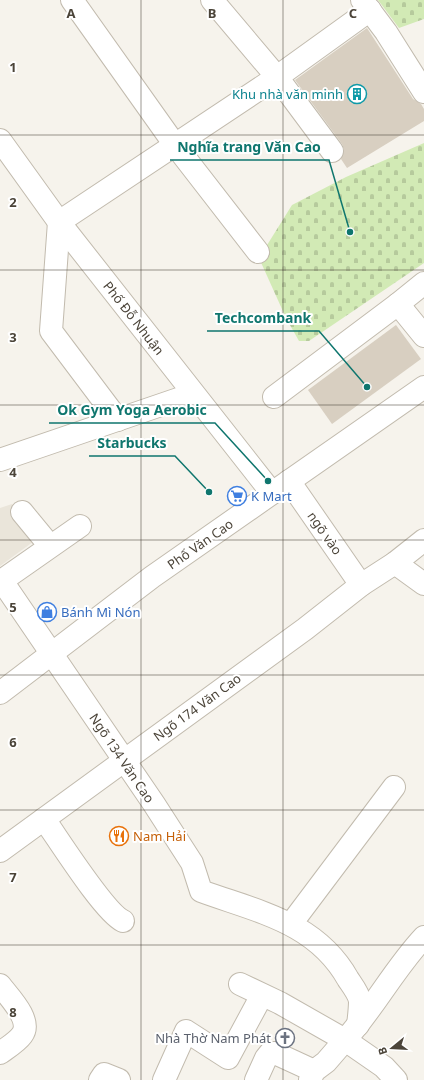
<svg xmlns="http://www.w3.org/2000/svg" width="424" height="1080" viewBox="0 0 424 1080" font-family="'Noto Sans',sans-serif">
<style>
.residential{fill:#eae5da}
.cemetery{fill:url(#cemetery-stones)}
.building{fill:#d8cfc1}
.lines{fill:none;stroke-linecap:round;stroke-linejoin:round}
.minor-casing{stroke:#c2bbae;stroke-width:24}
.minor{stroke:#fff;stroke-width:22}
.grid{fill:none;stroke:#4b4439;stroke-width:1;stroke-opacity:0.55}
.labels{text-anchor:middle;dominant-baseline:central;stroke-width:4;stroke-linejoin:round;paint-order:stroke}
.culture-label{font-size:13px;fill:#0d838f;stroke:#fff;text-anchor:end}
.street-label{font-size:13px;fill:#4b4439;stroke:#fff}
.shop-label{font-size:13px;fill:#366cbe;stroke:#fff;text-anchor:start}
.food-label{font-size:13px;fill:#c56008;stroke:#fff;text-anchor:start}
.worship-label{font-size:13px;fill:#5b616d;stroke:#fff;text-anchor:end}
.grid-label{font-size:13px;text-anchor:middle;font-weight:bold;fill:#4b4439;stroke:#fff;stroke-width:4;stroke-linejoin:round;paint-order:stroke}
.leader{fill:none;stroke:#0f766e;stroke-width:1.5}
.callout-dot{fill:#0f766e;stroke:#fff;stroke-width:1.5}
.callout-label{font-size:14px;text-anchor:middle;font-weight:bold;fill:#0f766e;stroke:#fff;stroke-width:4;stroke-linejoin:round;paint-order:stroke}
</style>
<defs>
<pattern id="cemetery-stones" width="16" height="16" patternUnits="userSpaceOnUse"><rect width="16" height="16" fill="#d2eab5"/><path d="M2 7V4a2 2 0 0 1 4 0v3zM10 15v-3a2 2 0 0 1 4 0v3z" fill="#b6ca9c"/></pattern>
</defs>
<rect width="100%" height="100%" fill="#f6f3ec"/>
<path class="residential" d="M12 504 37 539 0 566V508Z"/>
<g class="cemetery">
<path d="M378 0H424V19L399 28Z"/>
<path d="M424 143V263L309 341H299L286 318 259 258 292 205 346 177Z"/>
</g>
<g class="building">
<path d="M367 28 413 99 421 104 424 109V121L347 168 341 159 344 150 342 144 295 80Z"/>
<path d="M396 325 421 359 332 424 308 390Z"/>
</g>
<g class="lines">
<defs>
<g id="minor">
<path d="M72 0 175 145 258 252"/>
<path d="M212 0 277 77 332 151"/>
<path d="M362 0 386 32 424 92"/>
<path d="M0 140 59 222 272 493"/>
<path d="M398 304 424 283"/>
<path d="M274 397 398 304 424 336"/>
<path d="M118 420 51 331 59 222 277 77 370 10"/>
<path d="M0 460 193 394"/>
<path d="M289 481 361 585"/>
<path d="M22 512 50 546"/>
<path d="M395 563 424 584"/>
<path d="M2 581 154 804 192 863 201 891C258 912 316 922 348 979 352 985 359 994 360 1001 360 1008 359 1017 358 1025"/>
<path d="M0 582 80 526"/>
<path d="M0 693 152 577 424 387"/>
<path d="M44 819C59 840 104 912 123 921"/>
<path d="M0 851 305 629 361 585 395 563 424 540"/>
<path d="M291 924 394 787"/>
<path d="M240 984 280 1003 345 1040C374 1008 394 969 424 937"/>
<path d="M0 985C8 996 33 1020 22 1035 17 1042 7 1048 0 1053"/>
<path d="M100 1080 104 1074 119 1080"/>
<path d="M164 1080 186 1031 228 1058 262 995"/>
<path d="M256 1080 266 1058 270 1053H275L314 1071"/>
<path d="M310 1080 314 1071 326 1062 345 1040 384 1067 396 1080"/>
</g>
</defs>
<use href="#minor" class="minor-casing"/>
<use href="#minor" class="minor"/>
</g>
<path class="grid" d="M141 0V1080M283 0V1080M0 135H424M0 270H424M0 405H424M0 540H424M0 675H424M0 810H424M0 945H424"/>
<defs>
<symbol id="building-ring" viewBox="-11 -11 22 22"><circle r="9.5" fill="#fff" stroke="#0f9aa8" stroke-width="1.5"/><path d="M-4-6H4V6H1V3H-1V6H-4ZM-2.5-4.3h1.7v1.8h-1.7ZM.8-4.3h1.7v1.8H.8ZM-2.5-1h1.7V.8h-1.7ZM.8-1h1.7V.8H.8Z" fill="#0f9aa8"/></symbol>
<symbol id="supermarket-ring" viewBox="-11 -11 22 22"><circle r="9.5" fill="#fff" stroke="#3f7fe0" stroke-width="1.5"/><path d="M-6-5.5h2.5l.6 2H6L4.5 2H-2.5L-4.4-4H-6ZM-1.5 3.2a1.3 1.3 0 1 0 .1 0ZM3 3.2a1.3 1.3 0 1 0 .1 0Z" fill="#3f7fe0"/></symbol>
<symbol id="shop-ring" viewBox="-11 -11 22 22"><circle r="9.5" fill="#fff" stroke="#3f7fe0" stroke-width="1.5"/><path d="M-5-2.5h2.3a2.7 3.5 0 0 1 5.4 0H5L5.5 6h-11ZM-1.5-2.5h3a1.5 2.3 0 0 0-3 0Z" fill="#3f7fe0"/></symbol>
<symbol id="restaurant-ring" viewBox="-11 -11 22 22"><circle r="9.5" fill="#fff" stroke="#e8710a" stroke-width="1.5"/><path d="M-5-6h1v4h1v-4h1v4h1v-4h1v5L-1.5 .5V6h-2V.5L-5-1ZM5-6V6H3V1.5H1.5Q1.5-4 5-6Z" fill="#e8710a"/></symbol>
<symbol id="church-ring" viewBox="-11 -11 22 22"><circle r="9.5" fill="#fff" stroke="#6b7280" stroke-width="1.5"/><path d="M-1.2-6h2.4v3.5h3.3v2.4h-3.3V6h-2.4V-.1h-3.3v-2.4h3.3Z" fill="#6b7280"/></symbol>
</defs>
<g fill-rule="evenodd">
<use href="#building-ring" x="346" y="83" width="22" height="22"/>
<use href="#supermarket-ring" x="226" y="485" width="22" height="22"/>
<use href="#shop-ring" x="36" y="601" width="22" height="22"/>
<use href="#restaurant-ring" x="108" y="825" width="22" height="22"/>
<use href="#church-ring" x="274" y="1027" width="22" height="22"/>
</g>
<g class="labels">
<g class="culture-label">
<text x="343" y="94">Khu nhà văn minh</text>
</g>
<g class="street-label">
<text transform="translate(134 318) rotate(52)">Phố Đỗ Nhuận</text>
<text transform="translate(325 533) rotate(55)">ngõ vào</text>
<text transform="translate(200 544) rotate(-35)">Phố Văn Cao</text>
<text transform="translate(197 707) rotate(-36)">Ngõ 174 Văn Cao</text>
<text transform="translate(122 758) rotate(56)">Ngõ 134 Văn Cao</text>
</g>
<g class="shop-label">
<text x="251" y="496">K Mart</text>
<text x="61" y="612">Bánh Mì Nón</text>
</g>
<g class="food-label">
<text x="133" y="836">Nam Hải</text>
</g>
<g class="worship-label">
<text x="271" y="1038">Nhà Thờ Nam Phát</text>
</g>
</g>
<g class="grid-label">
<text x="71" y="18">A</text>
<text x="212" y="18">B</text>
<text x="353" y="18">C</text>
<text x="13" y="72">1</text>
<text x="13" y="207">2</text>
<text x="13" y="342">3</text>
<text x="13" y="477">4</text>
<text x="13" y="612">5</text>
<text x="13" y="747">6</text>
<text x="13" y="882">7</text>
<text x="13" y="1017">8</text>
</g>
<path class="leader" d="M350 232L329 160H170M367 387L319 331H207M268 481L215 423H49M209 492L175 456H89"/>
<g class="callout-dot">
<circle cx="350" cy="232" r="4"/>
<circle cx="367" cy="387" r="4"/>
<circle cx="268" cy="481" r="4"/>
<circle cx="209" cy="492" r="4"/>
</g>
<g class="callout-label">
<text x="249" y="152">Nghĩa trang Văn Cao</text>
<text x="263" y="323">Techcombank</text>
<text x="132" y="415">Ok Gym Yoga Aerobic</text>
<text x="132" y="448">Starbucks</text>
</g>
<g transform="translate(392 1048) rotate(252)" stroke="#ffffff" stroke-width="3" paint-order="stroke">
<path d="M0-3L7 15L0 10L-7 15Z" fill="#4b4439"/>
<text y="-6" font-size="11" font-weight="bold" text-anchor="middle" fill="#4b4439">B</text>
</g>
</svg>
